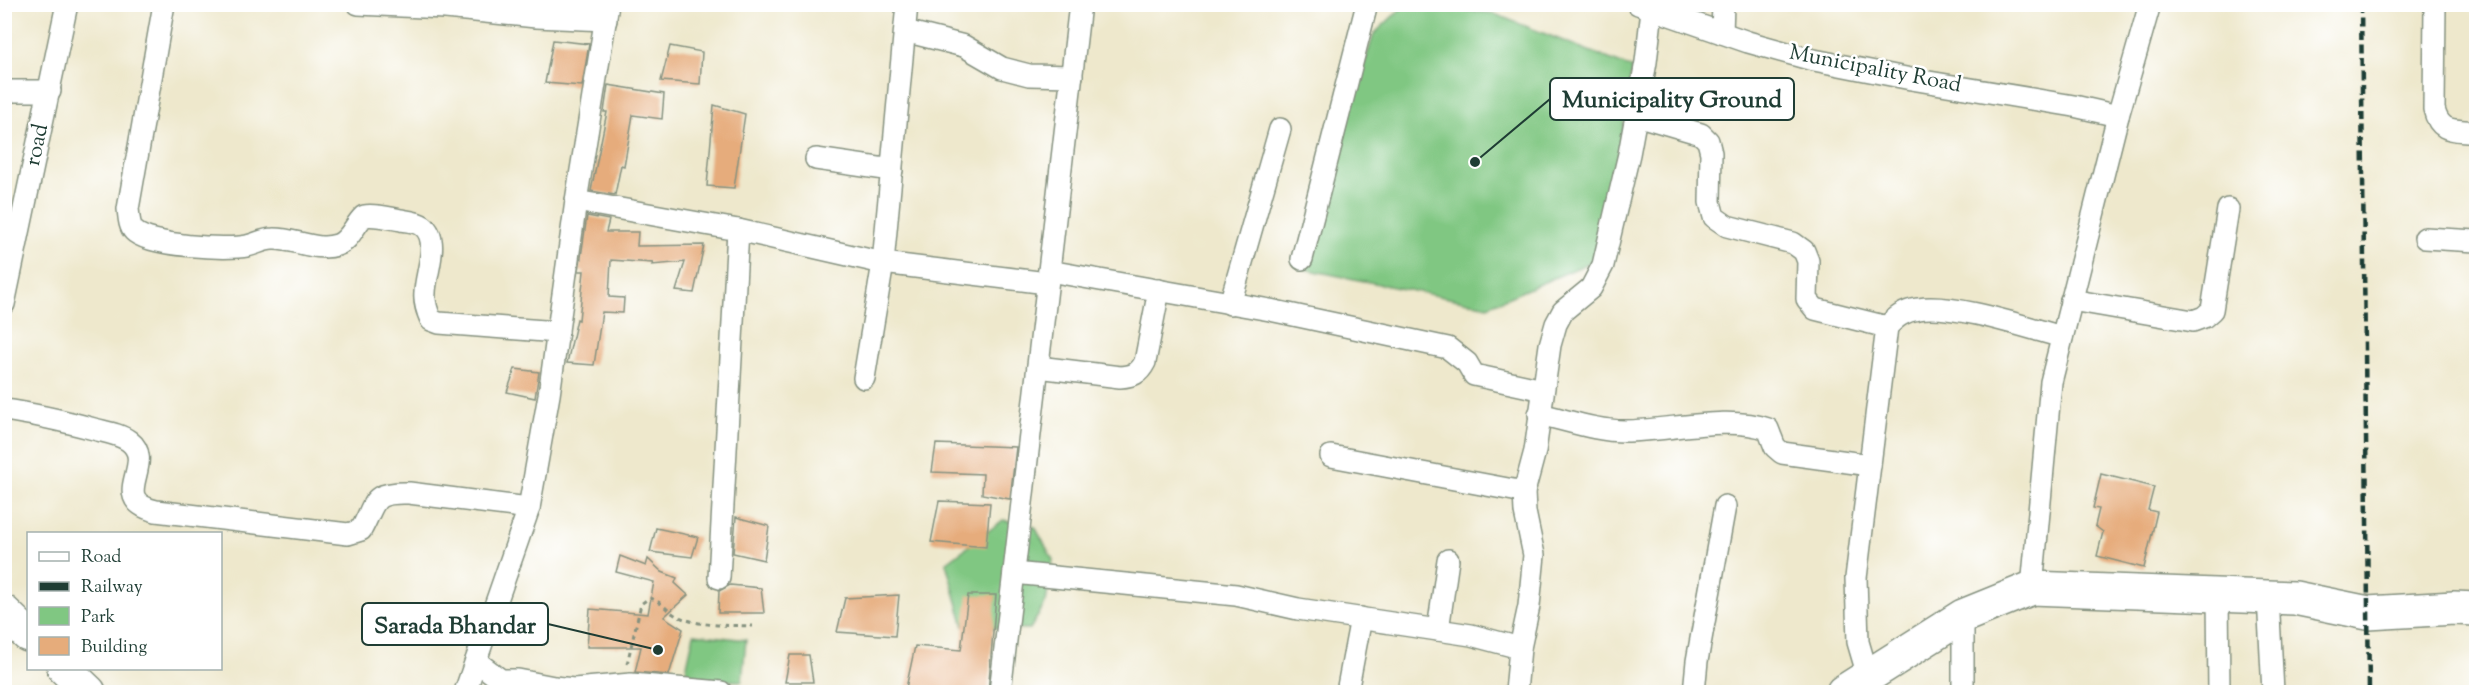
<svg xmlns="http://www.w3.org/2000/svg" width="2481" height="697" viewBox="0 0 2481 697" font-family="'Sorts Mill Goudy',serif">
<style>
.green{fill:#80c782;stroke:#50825b;stroke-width:1.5}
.building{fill:#e6ac7b}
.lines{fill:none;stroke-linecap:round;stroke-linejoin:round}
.street-casing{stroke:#869280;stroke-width:24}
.primary-casing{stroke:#869280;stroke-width:36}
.path{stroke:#869280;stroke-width:3;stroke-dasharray:4.5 4.5;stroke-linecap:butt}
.street{stroke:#fff;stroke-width:21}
.primary{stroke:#fff;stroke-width:33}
.rail{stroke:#1f3d34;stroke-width:4.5;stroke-dasharray:9 4.5;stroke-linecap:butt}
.labels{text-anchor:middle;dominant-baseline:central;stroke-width:5;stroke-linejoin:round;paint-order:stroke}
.street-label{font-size:22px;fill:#1f3d34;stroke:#fff}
.leader{fill:none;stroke:#1f3d34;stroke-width:2}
.callout-dot{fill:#1f3d34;stroke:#fff;stroke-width:2}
.callout{fill:#fff;stroke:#1f3d34;stroke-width:2}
.callout-label{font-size:24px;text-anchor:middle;font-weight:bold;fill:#1f3d34}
</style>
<rect width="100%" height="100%" fill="#fff"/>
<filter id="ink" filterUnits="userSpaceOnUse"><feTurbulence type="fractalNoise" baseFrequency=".0167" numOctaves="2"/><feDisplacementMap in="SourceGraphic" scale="12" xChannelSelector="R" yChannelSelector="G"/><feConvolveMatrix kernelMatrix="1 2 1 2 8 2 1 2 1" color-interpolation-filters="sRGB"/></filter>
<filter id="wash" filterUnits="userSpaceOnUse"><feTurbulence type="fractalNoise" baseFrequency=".008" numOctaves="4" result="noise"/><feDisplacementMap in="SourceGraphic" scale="24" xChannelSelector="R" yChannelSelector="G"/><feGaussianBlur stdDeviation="1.35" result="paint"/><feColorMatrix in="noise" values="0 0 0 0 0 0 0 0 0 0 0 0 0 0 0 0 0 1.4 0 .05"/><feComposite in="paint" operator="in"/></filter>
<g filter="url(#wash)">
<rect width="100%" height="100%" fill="#eee8cc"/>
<g class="green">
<path d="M1405 5 1492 13 1632 68 1603 257 1488 306 1299 268 1374 34Z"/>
<path d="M1003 520 1035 527 1053 560 1046 602 1030 629 964 627 946 563Z"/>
<path d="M694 634 746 640 742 681 684 679Z"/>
</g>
<g id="blocks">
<g class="building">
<path d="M553 40 589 44 582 86 545 83Z"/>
<path d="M670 46 702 52 700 84 661 81Z"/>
<path d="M608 85 664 94 662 119 633 115 624 166 621 165 615 195 591 191 607 112H604Z"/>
<path d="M714 105 745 114 734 188 707 186Z"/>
<path d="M587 216 609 220 606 232H638L637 246 704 245 694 293 676 291 685 262 652 265 653 263 611 260 609 297 624 298 623 313 602 312 594 365 567 363 577 319 579 320 584 271H579Z"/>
<path d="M515 369 539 372 535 398 507 392Z"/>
<path d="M936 444 1016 447 1010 499 982 494 983 474 932 472Z"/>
<path d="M2101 474 2154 487 2148 510 2157 512 2144 568 2097 556 2103 532 2095 526 2099 509 2093 508Z"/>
<path d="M939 501 990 503 986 547 931 542Z"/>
<path d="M736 517 769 526 764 560 733 553Z"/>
<path d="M656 528 698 537 692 557 650 552Z"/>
<path d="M620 556 646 566 648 559 662 572 677 578 675 583 688 595 664 617 683 629 669 675 635 672 641 647H587L590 609 648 614 654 582 616 572Z"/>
<path d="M730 585 761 588 764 613H718L719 591Z"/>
<path d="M899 595 895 636 837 632 845 598Z"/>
<path d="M968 595H996L988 693H905L915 646 961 650Z"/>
<path d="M790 655H809L813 682H785Z"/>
</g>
</g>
</g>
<g filter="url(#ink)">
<use href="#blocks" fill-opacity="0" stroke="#869280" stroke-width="1.5"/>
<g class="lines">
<defs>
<g id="street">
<path d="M164 4 128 209C129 216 129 226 134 231 148 246 227 250 247 246 256 244 264 239 273 239 294 238 316 252 337 245 350 241 354 225 364 216 376 214 389 218 401 220 408 221 418 222 423 226 441 240 425 274 425 293 424 303 427 311 431 320L439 323 558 332"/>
<path d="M358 4 445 8 536 17 606 20"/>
<path d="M1638 4 1748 42 1809 59 1911 79 2074 106 2118 116"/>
<path d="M2435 4 2434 109C2440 134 2454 129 2476 132"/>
<path d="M905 31 964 46 1002 68 1029 75 1072 76"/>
<path d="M1722 33 1723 4"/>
<path d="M4 91H50"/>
<path d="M1636 115 1701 134 1708 141 1711 153 1710 202 1714 217 1727 226 1793 243 1804 251 1808 261 1807 299 1815 309 1887 327"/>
<path d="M816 159 892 170"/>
<path d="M576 201 738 230 883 263 1047 283"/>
<path d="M2425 238 2476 241"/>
<path d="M1302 259 1367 4"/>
<path d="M1049 271 1270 310 1448 348 1467 363 1474 375 1543 390"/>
<path d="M2071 300 2193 321 2204 317 2212 310 2228 209"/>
<path d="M4 304 67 4"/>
<path d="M1230 304 1280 129"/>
<path d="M1038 367 1120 377C1133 376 1139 374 1145 362L1159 290"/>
<path d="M864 378 883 263 907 4"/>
<path d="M4 410C35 414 64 421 94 429 105 432 120 434 129 441 158 463 106 499 156 511L348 534 361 530C377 501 370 492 409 493L529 508"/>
<path d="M1539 414C1567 420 1596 431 1625 431 1668 431 1728 415 1768 429L1775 447 1782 453 1870 465"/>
<path d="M1331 456 1524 492"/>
<path d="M1014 573 1236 595 1298 609 1471 635 1520 648"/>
<path d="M719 578 738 230"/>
<path d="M2032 588 2051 382 2118 116 2150 4"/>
<path d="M2218 595 2219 692"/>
<path d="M2268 597 2273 692"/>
<path d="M1963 616V692"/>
<path d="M1438 630 1448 560"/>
<path d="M476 661 501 680H518L554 687 574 689 631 684 721 692"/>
<path d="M1868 676 1858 642 1856 578 1887 327C1896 317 1904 311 1918 309 1954 303 2025 327 2062 337"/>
<path d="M465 692 529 508 549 395 576 201 608 4"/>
<path d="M1000 692 1080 4"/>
<path d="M1347 692 1361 618"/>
<path d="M1516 692 1520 648 1529 606 1534 555 1525 512 1524 492 1535 451 1550 345 1556 324 1563 311 1591 288 1603 265 1629 154 1646 62 1652 10"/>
<path d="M1694 692 1697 661 1725 506"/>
</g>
<g id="primary">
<path d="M4 612 28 635"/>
<path d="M64 668 89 692"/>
<path d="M1843 692 1963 616 2032 588 2295 598 2368 613 2454 608 2476 609"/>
</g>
</defs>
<use href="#street" class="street-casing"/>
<use href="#primary" class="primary-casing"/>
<path class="path" d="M627 664 641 604 649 598C661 600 666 611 677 616 700 627 728 625 753 626"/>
<use href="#street" class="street"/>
<use href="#primary" class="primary"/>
<path class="rail" d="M2361 4 2369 692"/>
</g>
</g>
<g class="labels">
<g class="street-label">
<text transform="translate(1875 70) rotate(11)">Municipality Road</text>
<text transform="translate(38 145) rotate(-78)">road</text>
</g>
</g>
<path class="leader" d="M1475 162L1550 99M658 650L548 624"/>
<g class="callout-dot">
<circle cx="1475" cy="162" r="6"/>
<circle cx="658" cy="650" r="6"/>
</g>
<g class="callout">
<rect x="1550" y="78" width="244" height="42" rx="6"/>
<rect x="362" y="603" width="186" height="42" rx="6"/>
</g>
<g class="callout-label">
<text x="1672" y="107">Municipality Ground</text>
<text x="455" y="633">Sarada Bhandar</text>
</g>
<rect width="2481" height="697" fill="none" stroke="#fff" stroke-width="24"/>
<rect x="27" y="532" width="195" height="138" fill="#ffffff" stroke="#a5b1ae" stroke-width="1.5"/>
<rect x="39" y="552" width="30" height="9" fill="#ffffff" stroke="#a5b1ae" stroke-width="1.5"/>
<text x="81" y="562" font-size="18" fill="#1f3d34">Road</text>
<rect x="39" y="582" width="30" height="9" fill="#1f3d34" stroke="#a5b1ae" stroke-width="1.5"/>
<text x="81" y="592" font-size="18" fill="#1f3d34">Railway</text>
<rect x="39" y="607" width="30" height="18" fill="#80c782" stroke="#a5b1ae" stroke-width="1.5"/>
<text x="81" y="622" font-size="18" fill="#1f3d34">Park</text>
<rect x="39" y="637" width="30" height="18" fill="#e6ac7b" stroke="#a5b1ae" stroke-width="1.5"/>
<text x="81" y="652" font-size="18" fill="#1f3d34">Building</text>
</svg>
